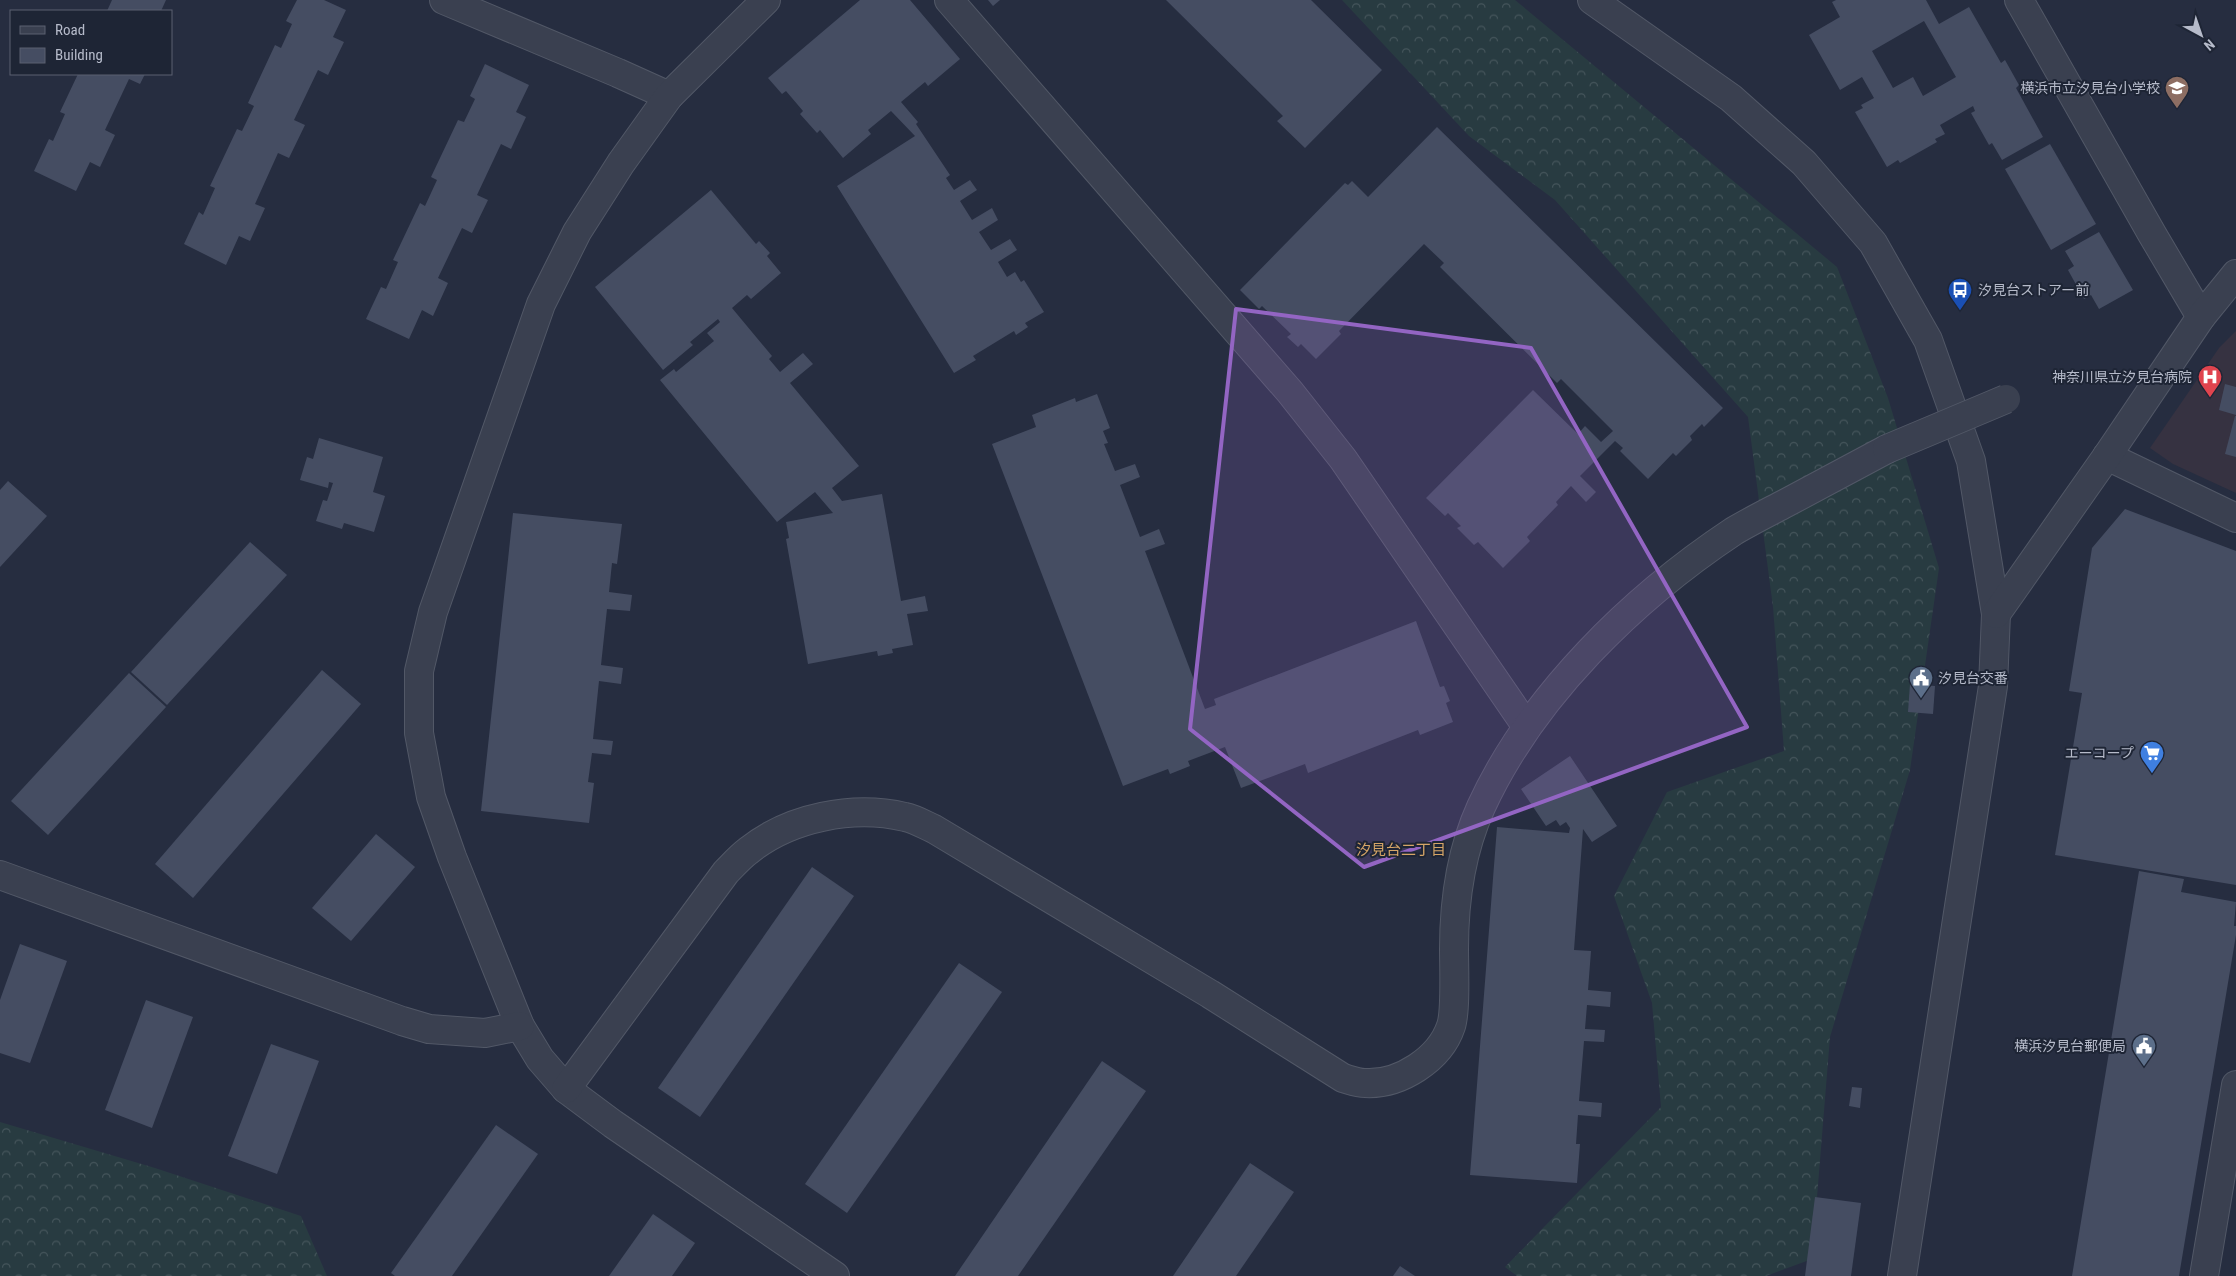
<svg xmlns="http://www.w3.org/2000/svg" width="2236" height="1276" viewBox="0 0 2236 1276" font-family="'Roboto Condensed','Noto Sans JP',sans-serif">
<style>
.medical{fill:#363241}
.forest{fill:url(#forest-crowns)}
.building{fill:#454d62;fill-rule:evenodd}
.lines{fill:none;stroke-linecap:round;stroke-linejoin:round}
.minor-casing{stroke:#525867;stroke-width:30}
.minor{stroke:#3a4050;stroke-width:28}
.minor-bridge-casing{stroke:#525867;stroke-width:30;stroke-linecap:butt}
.minor-bridge{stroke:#3a4050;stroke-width:28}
.marked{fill:#9365c3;fill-opacity:0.2;stroke:#9365c3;stroke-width:4;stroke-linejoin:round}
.labels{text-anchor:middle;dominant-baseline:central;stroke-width:4;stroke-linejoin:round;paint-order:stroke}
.poi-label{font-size:14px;fill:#b6bbca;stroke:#1e2535;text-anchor:end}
.neighbourhood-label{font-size:15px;fill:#d5a567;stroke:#1e2535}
</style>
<defs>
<pattern id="forest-crowns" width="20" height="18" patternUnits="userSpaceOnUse" patternTransform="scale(1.25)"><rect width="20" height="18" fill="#283b41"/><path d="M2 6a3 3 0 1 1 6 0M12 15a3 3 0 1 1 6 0" fill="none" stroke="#45555b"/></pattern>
</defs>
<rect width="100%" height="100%" fill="#262d40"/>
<path class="medical" d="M2236 331V493L2173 464 2150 448 2219 348Z"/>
<g class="forest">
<path d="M1342 0H1515L1837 267 1888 398 1939 568 1910 770 1830 1037 1812 1259 1766 1276H1517L1505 1267 1661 1107 1652 1003 1614 896 1667 792 1784 751 1773 607 1748 417 1555 200 1469 136Z"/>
<path d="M0 1122 155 1168 301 1216 327 1276H0Z"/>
</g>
<g class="building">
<path d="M112 0H166L161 11H107Z"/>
<path d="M297 0H324L346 10 333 37 344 42 328 75 318 70 294 120 305 125 289 158 278 153 255 204 265 208 250 241 239 236 226 265 184 244 199 212 203 215 215 188 210 186 237 129 242 131 254 106 248 103 275 45 281 48 292 24 286 21Z"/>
<path d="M860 0H910L960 59 928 86 925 82 901 102 918 122 916 124 950 175 946 178 954 190 970 180 977 190 960 201 972 220 992 208 998 220 979 232 991 250 1010 239 1017 250 998 262 1007 277 1015 272 1021 282 1024 280 1044 312 1025 323 1028 327 1016 335 1014 331 973 356 976 360 954 373 837 186 915 136 891 111 868 130 871 134 843 158 820 130 817 133 800 114 803 111 786 91 782 94 768 78Z"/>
<path d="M988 0H1000L993 6Z"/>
<path d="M1166 0H1311L1382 70 1305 148 1277 121 1283 116Z"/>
<path d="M1836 0H1926L1939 24 1969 7 2001 63 2005 60 2019 85 2016 88 2043 137 2002 160 1992 143 1989 145 1971 113 1975 111 1973 106 1940 125 1945 134 1935 139 1937 142 1900 163 1898 160 1887 167 1855 112 1863 108 1861 105 1874 98 1862 77 1840 90 1809 35 1840 17 1832 2ZM1924 21 1956 77 1923 96 1913 77 1893 88 1872 51Z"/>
<path d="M485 64 529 85 516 112 526 117 511 149 501 144 477 195 488 200 472 233 462 228 438 278 448 283 433 316 422 310 409 339 366 319 381 287 386 289 398 262 393 260 420 203 425 206 437 180 431 177 458 120 464 122 475 99 470 96Z"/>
<path d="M78 74H145L140 84 129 79 105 130 115 135 100 167 90 162 76 191 34 171 49 139 53 141 65 114 60 112Z"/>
<path d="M1437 127 1723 408 1704 427 1702 424 1690 436 1692 440 1676 456 1673 453 1648 479 1620 451 1623 448 1615 441 1580 476 1596 492 1586 502 1571 486 1556 502 1558 505 1527 537 1530 541 1503 568 1478 542 1474 545 1457 528 1461 526 1448 513 1445 516 1426 498 1533 390 1578 434 1585 426 1601 442 1613 431 1561 379 1557 383 1440 267 1444 263 1424 244 1339 331 1341 334 1316 359 1301 344 1298 347 1287 337 1291 334 1262 306 1259 309 1240 290 1345 183 1348 185 1352 181 1368 197Z"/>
<path d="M2050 144 2096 224 2051 250 2005 169Z"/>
<path d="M711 190 756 244 759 241 770 253 767 256 781 273 751 299 747 295 732 308 772 356 769 359 780 372 803 353 813 364 790 383 859 466 832 488 842 501 882 494 901 601 925 596 928 611 907 614 913 645 892 649 893 653 878 656 877 651 808 664 786 539 789 538 786 522 833 513 815 492 777 522 660 380 674 369 676 372 714 341 707 333 720 322 718 319 690 342 693 345 663 370 595 287Z"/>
<path d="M2099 232 2133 290 2099 309 2091 295 2084 299 2068 270 2074 266 2065 251Z"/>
<path d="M2225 384 2236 387V415L2219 410Z"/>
<path d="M1097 394 1110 428 1103 431 1108 443 1104 444 1115 471 1135 464 1140 477 1120 485 1140 537 1159 529 1165 544 1145 551 1205 709 1216 705 1214 699 1416 621 1440 687 1444 686 1450 701 1446 703 1453 722 1420 735 1418 730 1308 773 1305 764 1241 788 1225 747 1188 761 1190 766 1170 774 1168 769 1123 786 992 444 1036 427 1032 415 1075 398 1076 402Z"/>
<path d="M2235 416H2236V457L2225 454Z"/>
<path d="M319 438 383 457 373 492 385 496 374 532 344 523 342 529 316 521 323 500 327 501 333 483 329 482 328 488 300 480 307 457 313 459Z"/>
<path d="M8 481 47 516 0 567V490Z"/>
<path d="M2125 509 2236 551V885L2055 855 2082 693 2069 691 2092 548Z"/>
<path d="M513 513 622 524 617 564 612 563 609 592 632 595 630 611 607 609 601 665 623 668 621 684 599 681 593 739 613 741 611 755 592 753 588 782 594 783 589 823 481 811Z"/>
<path d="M250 542 287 575 167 705 131 672Z"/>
<path d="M322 670 361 704 193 898 155 864Z"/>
<path d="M129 673 166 707 48 835 11 801Z"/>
<path d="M1910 684 1935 686 1933 714 1908 712Z"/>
<path d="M1570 756 1617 826 1592 842 1583 829 1574 950 1591 951 1588 990 1611 992 1610 1007 1587 1005 1585 1029 1605 1030 1604 1042 1584 1041 1579 1101 1602 1103 1601 1117 1578 1115 1576 1144H1580L1577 1183 1470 1175 1497 827 1569 833 1570 828 1566 822 1560 826 1556 820 1546 826 1521 789Z"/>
<path d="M376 834 415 867 351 941 312 908Z"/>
<path d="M812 867 854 896 700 1117 658 1088Z"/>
<path d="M2139 871 2184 879 2181 892 2236 902 2234 926H2236V935L2179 1276H2072Z"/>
<path d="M20 944 67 961 30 1063 0 1053V1000Z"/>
<path d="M959 963 1002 992 847 1213 805 1184Z"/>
<path d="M146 1000 193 1017 152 1128 105 1110Z"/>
<path d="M271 1044 319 1061 277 1174 228 1156Z"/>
<path d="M1102 1061 1146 1091 1018 1276H955Z"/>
<path d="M1852 1087 1862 1088 1860 1108 1849 1106Z"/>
<path d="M496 1125 538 1154 452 1276H395L391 1273Z"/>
<path d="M1250 1163 1294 1192 1236 1276H1173Z"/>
<path d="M1815 1197 1861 1203 1851 1276H1805Z"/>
<path d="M653 1214 695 1243 672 1276H609Z"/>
<path d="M1400 1266 1415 1276H1393Z"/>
</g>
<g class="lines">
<defs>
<g id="minor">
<path d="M444 0 618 73 669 96"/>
<path d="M766 0 669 96 621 163 577 232 541 304 433 612 419 671V733L431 797 452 857 520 1026 540 1059 566 1089 613 1124 835 1276"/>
<path d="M949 0 1290 392 1343 459 1527 727"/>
<path d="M1592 0 1731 98 1804 163 1873 243 1928 340 1971 461 1996 614 1993 686 1902 1276"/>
<path d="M2019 0 2152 234 2201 317"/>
<path d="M2107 456 2236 518"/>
<path d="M1996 614 2107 456 2201 317 2236 274"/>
<path d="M0 875 402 1021 429 1029 485 1033 520 1026"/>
<path d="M566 1089 726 872C733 865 740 857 748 851 790 817 853 805 905 817 915 819 925 825 934 829L1210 994 1343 1078C1350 1080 1358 1083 1365 1083 1400 1085 1440 1059 1451 1026 1456 1011 1454 967 1454 949 1454 900 1461 851 1481 807 1532 696 1633 598 1734 531 1751 521 1769 512 1786 503 1820 485 1853 467 1887 449"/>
<path d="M2204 1276 2236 1085"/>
</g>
</defs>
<use href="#minor" class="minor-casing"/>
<use href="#minor" class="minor"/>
<defs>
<path id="minor-bridge" d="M1887 449 2006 399"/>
</defs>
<use href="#minor-bridge" class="minor-bridge-casing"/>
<use href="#minor-bridge" class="minor-bridge"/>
</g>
<path class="marked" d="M1236 309 1531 348 1747 727 1364 867 1190 729Z"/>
<defs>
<symbol id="school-pin" viewBox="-11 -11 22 30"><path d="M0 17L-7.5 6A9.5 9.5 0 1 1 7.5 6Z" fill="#8d6e63" stroke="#1e2535"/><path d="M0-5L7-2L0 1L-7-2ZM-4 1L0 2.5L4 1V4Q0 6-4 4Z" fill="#fff"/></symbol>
<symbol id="bus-pin" viewBox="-11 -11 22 30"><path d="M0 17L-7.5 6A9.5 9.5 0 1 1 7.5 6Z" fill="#1a4fb4" stroke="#1e2535"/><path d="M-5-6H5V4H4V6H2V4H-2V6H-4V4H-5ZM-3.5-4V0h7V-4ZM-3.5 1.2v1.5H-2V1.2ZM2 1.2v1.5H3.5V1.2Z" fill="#fff"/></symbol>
<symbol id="hospital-pin" viewBox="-11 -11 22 30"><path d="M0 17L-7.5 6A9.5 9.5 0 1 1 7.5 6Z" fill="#e0444e" stroke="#1e2535"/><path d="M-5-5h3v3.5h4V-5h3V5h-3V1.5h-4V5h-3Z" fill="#fff"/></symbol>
<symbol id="civic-pin" viewBox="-11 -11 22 30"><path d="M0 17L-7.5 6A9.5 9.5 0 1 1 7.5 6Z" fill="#5c6f8a" stroke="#1e2535"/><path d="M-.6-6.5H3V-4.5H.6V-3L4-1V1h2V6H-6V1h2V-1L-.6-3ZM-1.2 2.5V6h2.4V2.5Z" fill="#fff"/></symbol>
<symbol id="supermarket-pin" viewBox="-11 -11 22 30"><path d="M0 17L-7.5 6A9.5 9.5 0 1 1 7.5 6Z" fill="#3f7fe0" stroke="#1e2535"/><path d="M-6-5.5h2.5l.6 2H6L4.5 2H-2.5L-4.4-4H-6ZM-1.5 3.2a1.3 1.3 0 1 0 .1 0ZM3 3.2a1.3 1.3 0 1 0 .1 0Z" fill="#fff"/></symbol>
</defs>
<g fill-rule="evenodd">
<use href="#school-pin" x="2163" y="74" width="28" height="38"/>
<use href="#bus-pin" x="1946" y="276" width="28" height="38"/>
<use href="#hospital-pin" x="2196" y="363" width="28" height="38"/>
<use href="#civic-pin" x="1907" y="664" width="28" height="38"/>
<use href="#supermarket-pin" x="2138" y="739" width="28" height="38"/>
<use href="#civic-pin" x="2130" y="1032" width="28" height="38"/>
</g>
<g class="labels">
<g class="poi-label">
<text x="2160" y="88">横浜市立汐見台小学校</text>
<text x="1978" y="290" text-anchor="start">汐見台ストアー前</text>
<text x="2192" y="377">神奈川県立汐見台病院</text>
<text x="1938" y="678" text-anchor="start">汐見台交番</text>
<text x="2134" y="753">エーコープ</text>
<text x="2126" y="1046">横浜汐見台郵便局</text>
</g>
<g class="neighbourhood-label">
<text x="1401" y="850">汐見台二丁目</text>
</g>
</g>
<rect x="10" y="10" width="162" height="65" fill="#1e2535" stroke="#5b6171"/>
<rect x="20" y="26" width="25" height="8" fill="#3a4050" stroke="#5b6171"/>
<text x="55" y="35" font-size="15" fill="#b6bbca">Road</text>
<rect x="20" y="48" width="25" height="15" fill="#454d62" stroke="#5b6171"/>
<text x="55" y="60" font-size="15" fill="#b6bbca">Building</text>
<g transform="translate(2201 35) rotate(140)" stroke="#1e2535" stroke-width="4" paint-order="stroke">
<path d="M0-4L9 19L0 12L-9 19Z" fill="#b6bbca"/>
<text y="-8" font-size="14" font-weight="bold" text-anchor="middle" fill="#b6bbca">N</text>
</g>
</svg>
